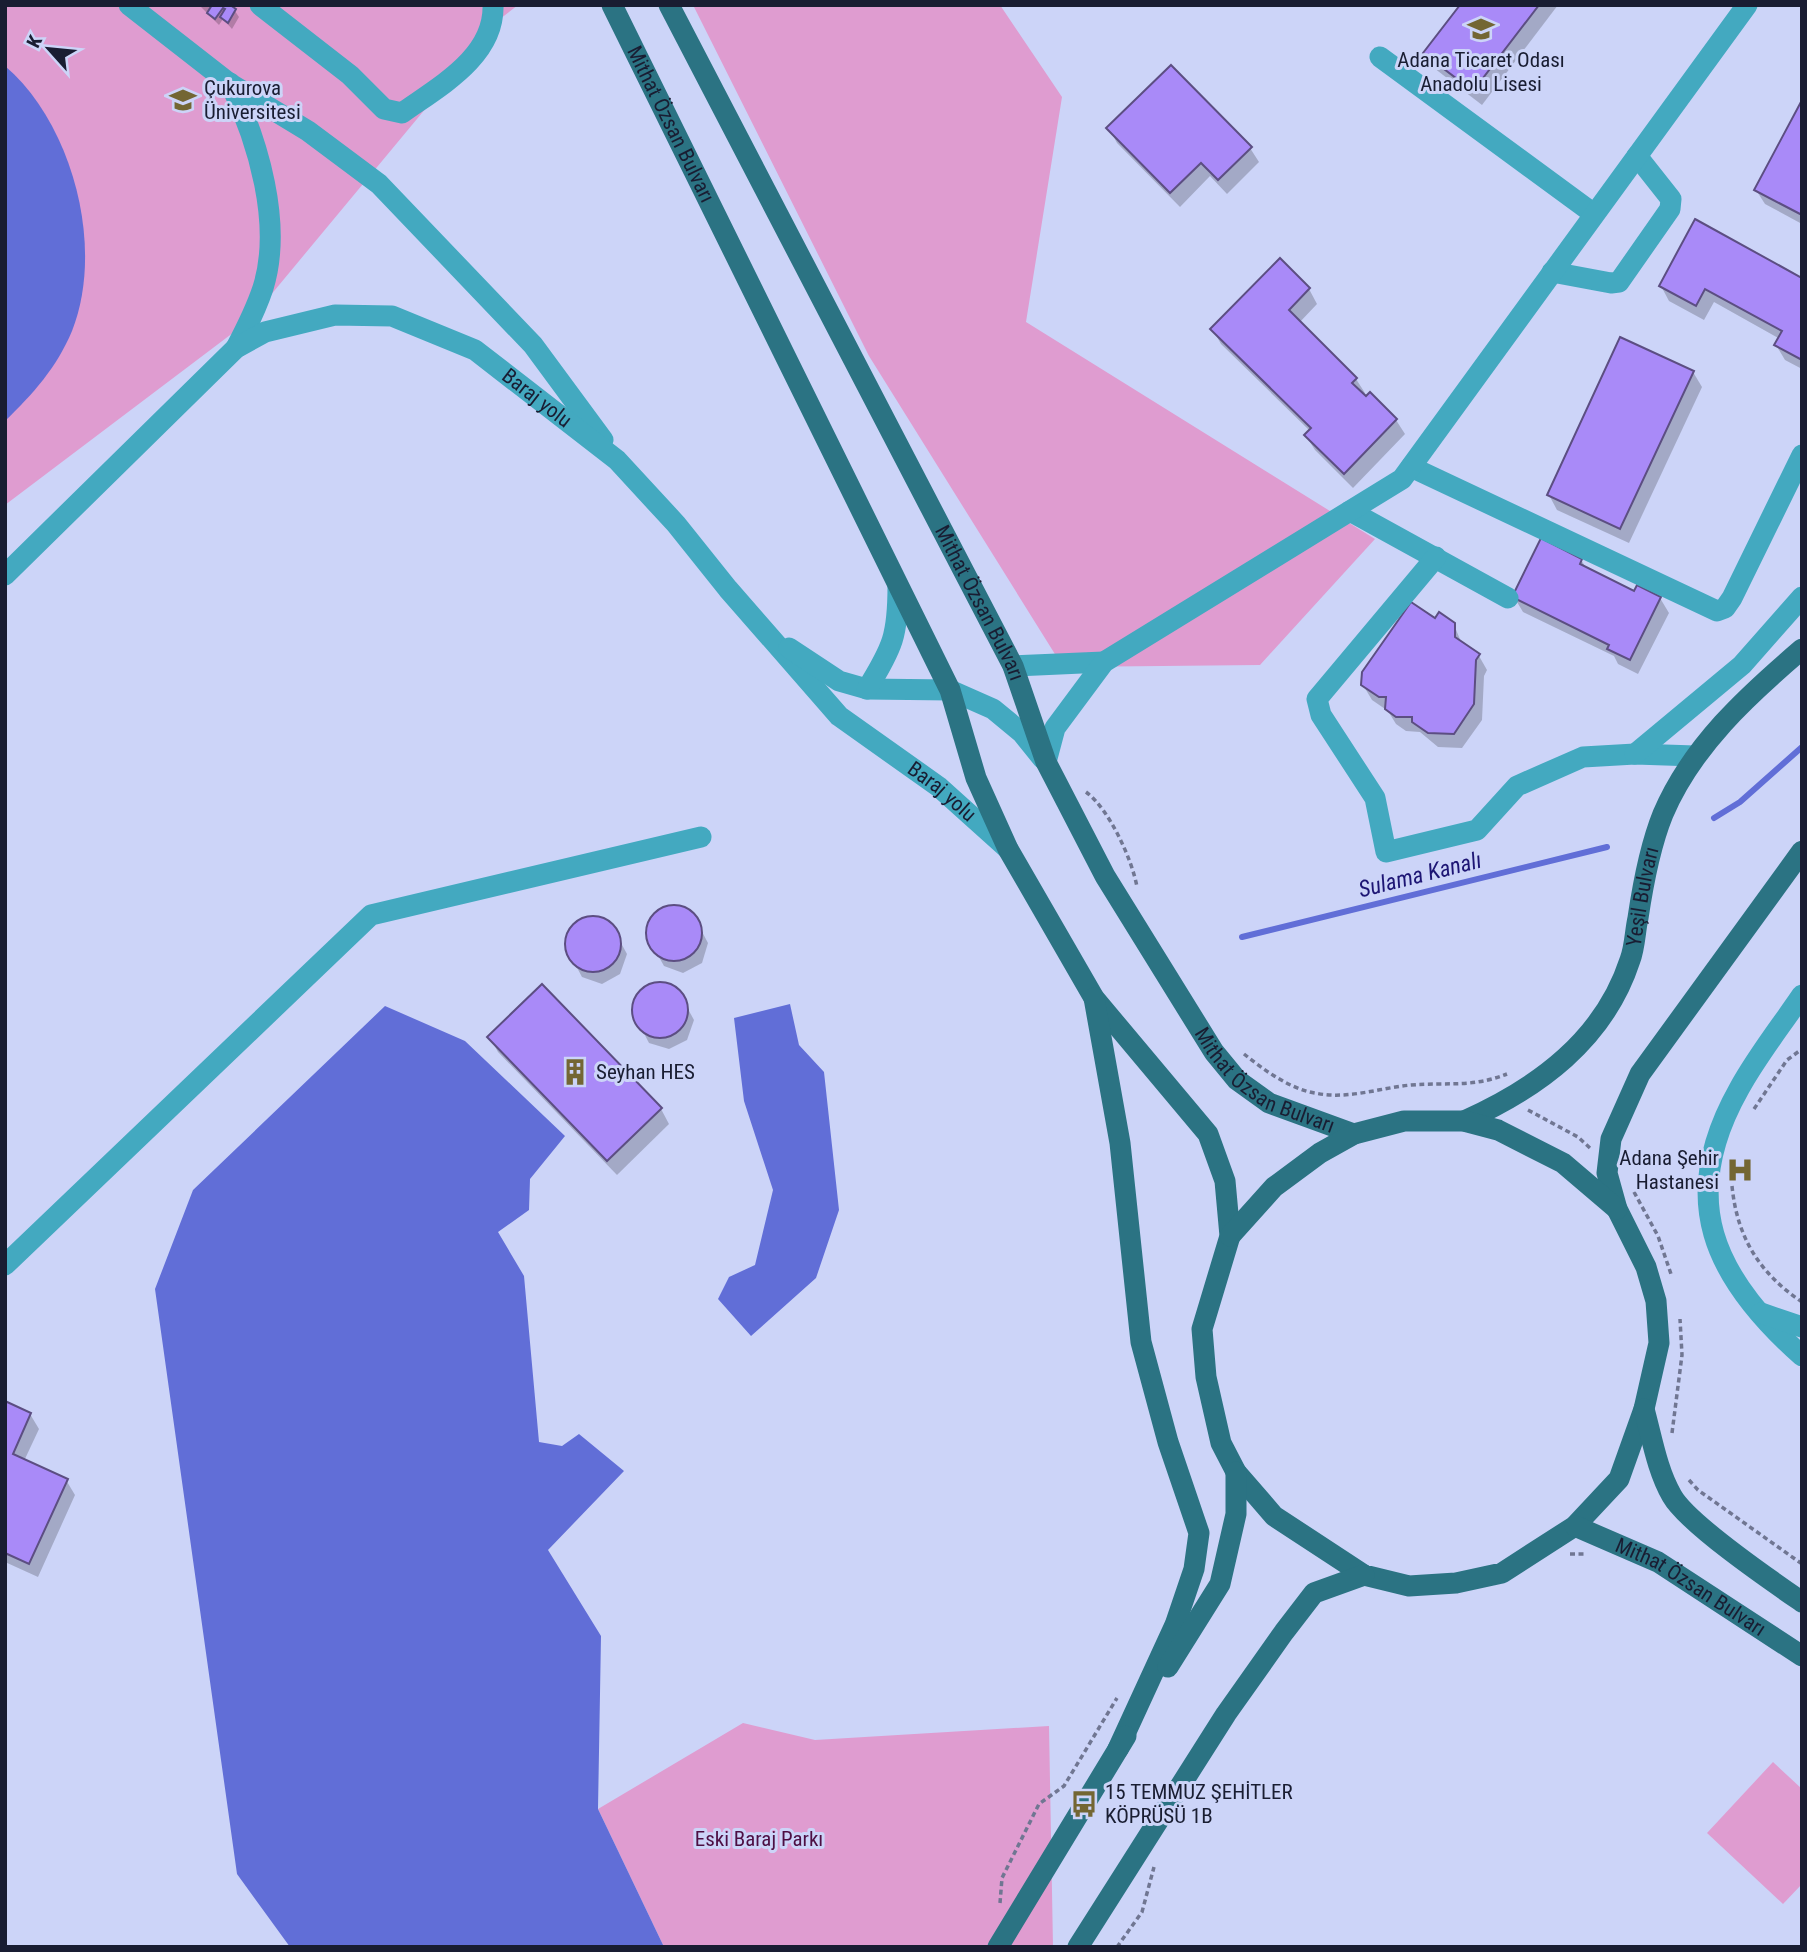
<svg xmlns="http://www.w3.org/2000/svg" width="1807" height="1952" viewBox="0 0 1807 1952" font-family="'Roboto Condensed',sans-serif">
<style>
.green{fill:#df9cd0}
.water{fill:#616ed7}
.shadow{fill:#0003}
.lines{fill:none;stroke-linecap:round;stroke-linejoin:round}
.stream{stroke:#616ed7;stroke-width:6}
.building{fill:#a98af8;stroke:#5c4e82;stroke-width:2}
.path{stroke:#707692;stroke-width:3.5;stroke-dasharray:5 3.5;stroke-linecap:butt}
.minor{stroke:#43a9c0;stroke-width:21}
.major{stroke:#2b7383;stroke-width:21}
.labels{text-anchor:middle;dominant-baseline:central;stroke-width:6;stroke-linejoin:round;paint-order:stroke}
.poi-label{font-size:21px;fill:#191d32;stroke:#ccd4f8;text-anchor:start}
.street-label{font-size:21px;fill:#191d32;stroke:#ccd4f8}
.park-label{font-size:21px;fill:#4d0e43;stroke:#ccd4f8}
.water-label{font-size:23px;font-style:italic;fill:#1d1574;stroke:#ccd4f8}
</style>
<rect width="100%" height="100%" fill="#ccd4f8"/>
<g class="green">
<path d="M5 5H518L500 19 250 320 5 505Z"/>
<path d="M693 5H1000L1062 97 1026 322 1375 539 1260 665 1063 667 869 356Z"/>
<path d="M743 1723 815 1740 1049 1726 1053 1947H664L598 1809Z"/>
<path d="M1773 1762 1802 1789V1884L1783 1904 1707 1833Z"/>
</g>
<g class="water">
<path d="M5 66C73 124 105 248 72 331 57 367 33 394 5 421Z"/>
<path d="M790 1004 799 1045 824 1072 839 1210 816 1278 751 1336 718 1299 729 1277 755 1265 773 1190 744 1101 734 1018Z"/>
<path d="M385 1006 465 1041 565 1136 530 1179 529 1210 498 1232 524 1276 539 1442 562 1446 579 1434 624 1471 548 1550 601 1636 598 1809 664 1947H290L237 1874 155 1289 193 1190Z"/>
</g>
<g class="shadow">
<path d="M224 5 235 11 239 17 232 29 223 19 219 25 200 6Z"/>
<path d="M1463 5H1558L1482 105 1434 68 1426 53Z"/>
<path d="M1802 104V224L1765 204 1756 190Z"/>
<path d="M1109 128 1250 148 1259 162 1227 194 1210 176 1180 207 1117 143Z"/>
<path d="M1802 280V369L1785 360 1776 345 1780 339 1714 302 1704 320 1669 301 1661 286Z"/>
<path d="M1309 289 1317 304 1299 323 1356 379 1365 393 1363 396 1396 420 1405 434 1353 488 1315 450 1306 436 1310 431 1221 344 1213 330Z"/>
<path d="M1693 372 1702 387 1629 543 1557 510 1549 495Z"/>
<path d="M1581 560 1587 569 1635 593 1660 598 1669 613 1638 674 1618 664 1614 656 1523 612 1514 597Z"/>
<path d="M1436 621 1454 625 1462 644 1479 656 1487 670 1484 676 1482 720 1462 748 1438 747 1420 732 1406 731 1396 724 1388 711 1372 700 1363 685Z"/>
<path d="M672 906 692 913 708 943 702 963 683 973 664 966 647 936 653 916Z"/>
<path d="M591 917 610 923 627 954 620 974 602 984 582 977 566 947 572 927Z"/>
<path d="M657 983 677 989 694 1020 687 1040 669 1049 649 1043 633 1012 639 993Z"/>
<path d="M542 986 661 1109 669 1124 617 1175 498 1052 490 1037Z"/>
<path d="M5 1403 30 1414 39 1429 24 1461 66 1480 75 1495 38 1577 5 1562Z"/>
</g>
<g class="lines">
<g class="stream">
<path d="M1714 818 1740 802 1802 747"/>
<path d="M1242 937 1607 847"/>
</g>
</g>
<g class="building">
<path d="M212 5H230L236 9 228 23 220 17 225 9 223 8 215 19 207 13Z"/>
<path d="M1460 5H1539L1473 91 1423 53Z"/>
<path d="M1171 65 1252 147 1218 180 1201 163 1170 193 1106 128Z"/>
<path d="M1802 100V215L1754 190Z"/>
<path d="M1695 219 1802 278V360L1774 345 1782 331 1705 289 1696 306 1659 286Z"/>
<path d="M1280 258 1310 288 1289 310 1357 378 1352 383 1366 396 1370 392 1397 419 1344 474 1304 435 1311 428 1210 329Z"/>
<path d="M1620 337 1694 371 1620 529 1547 495Z"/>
<path d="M1541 538 1582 559 1580 564 1634 591 1637 585 1661 597 1630 660 1607 649 1609 645 1512 597Z"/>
<path d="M1411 602 1435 618 1439 612 1455 623V637L1480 654 1476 660 1474 704 1454 734 1428 733 1412 722V717H1396L1385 709 1386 697H1379L1361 685 1362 672Z"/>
<circle cx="674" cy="933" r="28"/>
<circle cx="593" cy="944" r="28"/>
<circle cx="660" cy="1010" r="28"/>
<path d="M542 984 662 1108 607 1161 487 1037Z"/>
<path d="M5 1401 31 1413 13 1454 68 1479 29 1564 5 1553Z"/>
</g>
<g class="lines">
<g class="path">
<path d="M1086 792C1109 809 1132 859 1137 887"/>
<path d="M1244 1054C1264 1070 1290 1089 1315 1093 1347 1100 1379 1088 1411 1085 1448 1082 1471 1088 1507 1074"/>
<path d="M1754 1109 1787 1060 1802 1049"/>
<path d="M1528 1110 1578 1137 1590 1148"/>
<path d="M1732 1186C1737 1237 1759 1273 1802 1302"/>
<path d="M1634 1192 1658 1236 1671 1274"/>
<path d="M1672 1433 1682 1355 1680 1319"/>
<path d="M1689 1480 1698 1490 1802 1564"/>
<path d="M1570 1554H1587"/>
<path d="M1000 1903 1002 1878 1039 1804 1064 1786 1117 1698"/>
<path d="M1117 1947 1142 1912 1154 1867"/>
</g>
<g class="minor">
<path d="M129 5 229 83 308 131 379 184 533 345 603 440"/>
<path d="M260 5 350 75 384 109 402 113C438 87 495 57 493 5"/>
<path d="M1380 57 1594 214"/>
<path d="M230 83C258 141 283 224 263 288 256 309 246 329 236 348"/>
<path d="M1552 272 1611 283 1619 282 1670 209 1671 199 1637 156"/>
<path d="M1411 467 1717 611 1725 608 1732 598 1802 455"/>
<path d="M1350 511 1508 598"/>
<path d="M1436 557 1317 699 1321 715 1375 798 1386 852 1477 830 1517 786 1583 757 1635 754 1695 756"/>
<path id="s1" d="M5 575 236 348 265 332 335 315 392 316 475 350 617 460 676 524 728 589 839 716 939 787 1008 849"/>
<path d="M789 648 839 681 867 689 950 690 993 709 1022 733 1043 759"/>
<path d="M1013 666 1104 662"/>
<path d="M867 689C893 647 898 635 898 586"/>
<path d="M1635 754 1742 665 1802 597"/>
<path d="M1046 762 1055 728 1104 662 1402 479 1747 5"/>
<path d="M1802 995C1781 1026 1757 1056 1739 1089 1677 1199 1713 1277 1802 1356"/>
<path d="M5 1265 371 915 701 837"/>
<path d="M1761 1313 1802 1327"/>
</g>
<g class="major">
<path id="s2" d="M612 5 950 690 976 778 1008 849 1094 998 1208 1134 1225 1181 1230 1236 1202 1329 1206 1377 1221 1443 1236 1472 1274 1516 1364 1575 1409 1586 1456 1583 1502 1573 1575 1526 1619 1479 1644 1409 1659 1343 1656 1301 1646 1267 1617 1209 1607 1173 1611 1139 1640 1074 1802 851"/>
<path id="s3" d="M669 5 1013 666 1046 762 1105 876 1214 1052 1237 1080 1269 1103 1354 1134"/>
<path d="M1094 998 1120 1143 1141 1342 1168 1442 1199 1533 1194 1569 1175 1625 1118 1749"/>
<path id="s4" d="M1464 1121C1538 1088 1604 1040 1630 960 1635 947 1635 931 1638 918 1643 884 1650 846 1663 814 1692 746 1747 696 1802 649"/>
<path d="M1230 1236 1274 1187 1320 1153 1354 1134 1404 1121H1464L1498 1130 1563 1163 1617 1209"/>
<path d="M1644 1409C1652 1438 1657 1470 1672 1496 1688 1524 1773 1582 1802 1602"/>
<path id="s5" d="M1575 1526 1658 1562 1802 1656"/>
<path d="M1168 1667 1220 1584 1236 1514V1472"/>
<path d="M998 1947 1126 1736"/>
<path d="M1078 1947 1226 1714 1284 1632 1314 1593 1364 1575"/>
</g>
</g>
<defs>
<symbol id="school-bare" viewBox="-9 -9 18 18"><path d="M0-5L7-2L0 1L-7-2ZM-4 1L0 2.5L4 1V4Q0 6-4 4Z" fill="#736633" stroke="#ccd4f8" stroke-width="2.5" paint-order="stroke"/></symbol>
<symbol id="university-bare" viewBox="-9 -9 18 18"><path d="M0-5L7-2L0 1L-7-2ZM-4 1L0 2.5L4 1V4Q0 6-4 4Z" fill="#736633" stroke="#ccd4f8" stroke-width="2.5" paint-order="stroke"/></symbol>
<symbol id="building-bare" viewBox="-9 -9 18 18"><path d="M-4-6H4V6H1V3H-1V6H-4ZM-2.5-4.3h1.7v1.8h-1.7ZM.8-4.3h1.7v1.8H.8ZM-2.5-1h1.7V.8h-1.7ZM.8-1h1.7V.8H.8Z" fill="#736633" stroke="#ccd4f8" stroke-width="2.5" paint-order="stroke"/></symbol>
<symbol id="hospital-bare" viewBox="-9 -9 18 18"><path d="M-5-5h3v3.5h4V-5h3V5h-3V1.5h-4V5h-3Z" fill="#736633" stroke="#ccd4f8" stroke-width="2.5" paint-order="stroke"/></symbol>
<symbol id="bus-bare" viewBox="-9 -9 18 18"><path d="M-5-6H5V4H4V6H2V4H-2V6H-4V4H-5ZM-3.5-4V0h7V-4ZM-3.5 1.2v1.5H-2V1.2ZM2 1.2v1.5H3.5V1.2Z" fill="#736633" stroke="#ccd4f8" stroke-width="2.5" paint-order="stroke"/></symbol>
</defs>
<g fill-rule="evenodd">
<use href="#school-bare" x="1462" y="10" width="38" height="38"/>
<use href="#university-bare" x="164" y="81" width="38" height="38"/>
<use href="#building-bare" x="556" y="1053" width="38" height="38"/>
<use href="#hospital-bare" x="1721" y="1151" width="38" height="38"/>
<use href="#bus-bare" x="1065" y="1785" width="38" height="38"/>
</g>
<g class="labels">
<g class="poi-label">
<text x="1481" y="60" text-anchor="middle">Adana Ticaret Odası<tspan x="1481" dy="24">Anadolu Lisesi</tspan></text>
<text x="204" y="88">Çukurova<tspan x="204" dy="24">Üniversitesi</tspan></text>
<text x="596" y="1072">Seyhan HES</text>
<text x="1719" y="1158" text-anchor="end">Adana Şehir<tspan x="1719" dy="24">Hastanesi</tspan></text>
<text x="1105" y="1792">15 TEMMUZ ŞEHİTLER<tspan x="1105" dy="24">KÖPRÜSÜ 1B</tspan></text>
</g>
<g class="street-label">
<text stroke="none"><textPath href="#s2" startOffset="133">Mithat Özsan Bulvarı</textPath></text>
<text stroke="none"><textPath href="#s1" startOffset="654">Baraj yolu</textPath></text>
<text stroke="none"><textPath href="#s3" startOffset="674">Mithat Özsan Bulvarı</textPath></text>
<text stroke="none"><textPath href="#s1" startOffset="1222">Baraj yolu</textPath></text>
<text stroke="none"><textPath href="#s4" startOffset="303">Yeşil Bulvarı</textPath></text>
<text stroke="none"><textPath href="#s3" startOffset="1241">Mithat Özsan Bulvarı</textPath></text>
<text stroke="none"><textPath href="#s5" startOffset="131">Mithat Özsan Bulvarı</textPath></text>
</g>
<g class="park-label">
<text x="759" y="1839">Eski Baraj Parkı</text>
</g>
<g class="water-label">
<text transform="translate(1420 875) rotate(-14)">Sulama Kanalı</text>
</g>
</g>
<rect width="1807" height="1952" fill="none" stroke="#191d32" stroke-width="14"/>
<g transform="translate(49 49) rotate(297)" stroke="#ccd4f8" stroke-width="5" paint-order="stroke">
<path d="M0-5L12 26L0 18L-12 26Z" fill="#191d32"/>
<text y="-10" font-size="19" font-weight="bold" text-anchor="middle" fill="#191d32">K</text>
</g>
</svg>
